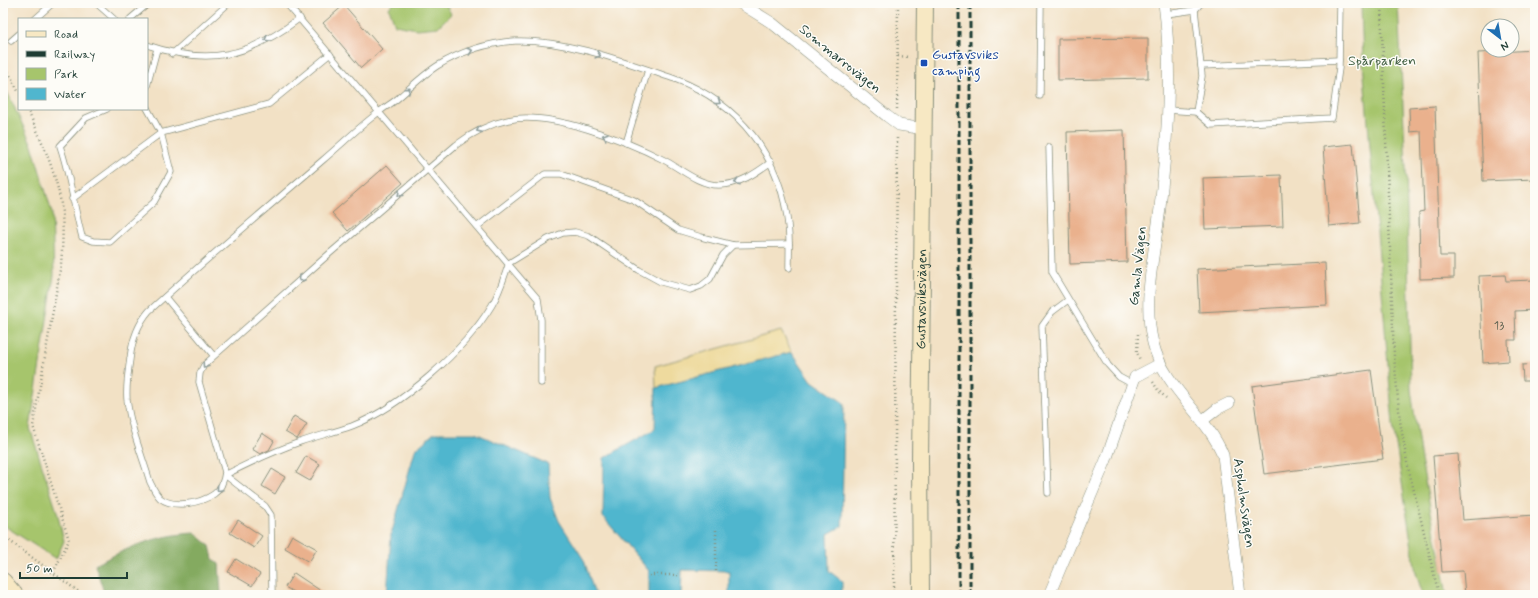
<svg xmlns="http://www.w3.org/2000/svg" width="1538" height="598" viewBox="0 0 1538 598" font-family="Mynerve,sans-serif">
<style>
.green{fill:#a6c56c;stroke:#628150}
.forest{fill:#84aa60;stroke:#52744a}
.sand{fill:#eeda9e;stroke:#868c69}
.water{fill:#50b6ce;stroke:#387a81}
.building{fill:#eab18d}
.lines{fill:none;stroke-linecap:round;stroke-linejoin:round}
.lane-casing{stroke:#888f7c;stroke-width:7}
.street-casing{stroke:#888f7c;stroke-width:12}
.secondary-casing{stroke:#888f7c;stroke-width:18}
.path{stroke:#888f7c;stroke-width:2.5;stroke-dasharray:1 3;stroke-linecap:butt}
.lane{stroke:#fff;stroke-width:5.5}
.street{stroke:#fff;stroke-width:11}
.secondary{stroke:#f7e8c3;stroke-width:16}
.rail{stroke:#1f3d34;stroke-width:3;stroke-dasharray:6 3;stroke-linecap:butt}
.oneway{stroke:#8f9e9a}
.transit-dot{fill:#1a4fb4;stroke:#fdfcf7;stroke-width:1.5}
.labels{text-anchor:middle;dominant-baseline:central;stroke-width:3;stroke-linejoin:round;paint-order:stroke}
.number-label{font-size:12px;fill:#525a4a}
.transit-label{font-size:14px;fill:#164399;stroke:#fdfcf7;text-anchor:start}
.street-label{font-size:14px;fill:#1f3d34;stroke:#fdfcf7}
.park-label{font-size:14px;fill:#415f42;stroke:#fdfcf7}
</style>
<rect width="100%" height="100%" fill="#fdfcf7"/>
<filter id="ink" filterUnits="userSpaceOnUse"><feTurbulence type="fractalNoise" baseFrequency=".025" numOctaves="2"/><feDisplacementMap in="SourceGraphic" scale="8" xChannelSelector="R" yChannelSelector="G"/><feConvolveMatrix kernelMatrix="1 2 1 2 8 2 1 2 1" color-interpolation-filters="sRGB"/></filter>
<filter id="wash" filterUnits="userSpaceOnUse"><feTurbulence type="fractalNoise" baseFrequency=".012" numOctaves="4" result="noise"/><feDisplacementMap in="SourceGraphic" scale="16" xChannelSelector="R" yChannelSelector="G"/><feGaussianBlur stdDeviation="0.9" result="paint"/><feColorMatrix in="noise" values="0 0 0 0 0 0 0 0 0 0 0 0 0 0 0 0 0 1.4 0 .05"/><feComposite in="paint" operator="in"/></filter>
<g filter="url(#wash)">
<rect width="100%" height="100%" fill="#f2e1c5"/>
<g class="green">
<path d="M393 3H445L451 14 438 27 417 29 395 25 389 8Z"/>
<path d="M1361 3H1398L1406 169 1411 390 1421 460 1447 595H1423L1416 573 1393 425 1363 63Z"/>
<path d="M3 83 32 145 52 213 54 275 30 428 57 512 64 541 56 559 3 525Z"/>
</g>
<path class="forest" d="M195 533 210 546 213 559 219 564 221 595H105L95 565C129 547 156 535 195 533Z"/>
<path class="sand" d="M781 331 792 352 656 388 655 366Z"/>
<g class="water">
<path d="M792 352 812 381 844 403 842 526 828 534 829 571 842 581V595H729V571L682 570 681 595H649V571L603 517 604 458 655 429 656 388Z"/>
<path d="M434 433H475L548 464 550 498 559 521 584 560 595 595H387L391 535 415 450Z"/>
</g>
<g id="blocks">
<g class="building">
<path d="M344 5 382 49 361 68 323 23Z"/>
<path d="M1148 38V78L1058 80V39Z"/>
<path d="M1535 50V179L1483 181 1478 53Z"/>
<path d="M1435 106 1440 256H1454V278L1420 279 1419 212 1424 211 1421 131 1410 132 1409 108Z"/>
<path d="M1124 130 1127 262 1070 264 1067 132Z"/>
<path d="M1353 144 1360 223 1329 226 1323 147Z"/>
<path d="M387 165 403 183 348 231 332 213Z"/>
<path d="M1281 175 1283 226 1205 229 1203 178Z"/>
<path d="M1325 263 1327 305 1199 312 1197 269Z"/>
<path d="M1505 275 1506 281 1535 280V310L1515 311 1516 340H1508L1509 361 1483 363 1479 276Z"/>
<path d="M1535 364V381H1523L1522 365Z"/>
<path d="M1371 370 1383 459 1264 474 1252 386Z"/>
<path d="M294 416 307 424 297 439 285 432Z"/>
<path d="M262 433 274 441 269 450 260 454 252 449Z"/>
<path d="M1458 454 1463 520 1535 515V595H1465L1463 571 1442 572 1433 456Z"/>
<path d="M306 456 320 464 310 481 296 473Z"/>
<path d="M272 469 285 477 275 494 262 486Z"/>
<path d="M238 520 262 536 254 548 230 533Z"/>
<path d="M292 535 317 549 309 562 285 548Z"/>
<path d="M236 559 260 574 252 586 228 572Z"/>
<path d="M294 573 327 595H298L285 587Z"/>
</g>
</g>
</g>
<g filter="url(#ink)">
<use href="#blocks" fill-opacity="0" stroke="#888f7c" stroke-width="1"/>
<g class="lines">
<defs>
<g id="lane">
<path d="M96 3 114 19"/>
<path d="M286 3 538 299 541 320V383"/>
<path d="M1195 10 1202 76 1196 112"/>
<path d="M1166 14 1195 10 1201 3"/>
<path d="M35 19 53 3"/>
<path d="M130 19 149 3"/>
<path d="M11 41 19 34"/>
<path d="M147 45C208 66 249 57 300 18"/>
<path d="M172 54 229 3"/>
<path d="M1201 66 1339 60"/>
<path d="M147 86 157 49"/>
<path d="M1040 96 1041 3"/>
<path d="M107 109 86 118 60 146C70 175 74 207 82 237L93 241 110 242 154 202 171 172 161 133 147 108"/>
<path d="M1168 110 1196 112 1211 125 1332 118 1339 68 1340 3"/>
<path d="M626 143 648 70"/>
<path d="M1049 147 1052 272 1108 365 1119 377 1132 384"/>
<path d="M771 162C756 173 739 185 719 185 699 185 681 169 664 160 627 141 549 110 508 120 488 124 472 133 456 145L329 254 204 365 200 373 199 382 225 472C224 481 221 489 214 494 201 503 174 509 160 498 155 493 153 488 150 482 142 455 130 427 127 399 126 385 128 372 130 359 132 340 137 325 149 311 206 259 265 210 323 160 342 144 360 126 379 112 385 107 391 104 397 99 410 88 423 75 437 66 460 52 488 43 515 41 565 39 628 63 675 79 739 103 781 157 788 225 790 239 789 254 789 268"/>
<path d="M72 199 161 133 269 104 330 54"/>
<path d="M478 226 545 174H561L634 200 678 230 701 237 733 245 789 244"/>
<path d="M165 297 213 355"/>
<path d="M1048 493 1042 326 1052 312 1068 300"/>
<path d="M272 595 271 515 265 506 225 475C249 463 274 451 300 442 317 436 335 432 352 426 401 407 465 350 492 305 500 292 504 277 509 263L548 239 563 233 575 232 589 236 639 270 661 282 690 290 701 286 710 279 723 255 733 245"/>
</g>
<g id="street">
<path d="M740 3 772 23 887 116 899 125 924 129"/>
<path d="M1164 3C1173 71 1167 140 1160 208 1155 252 1142 300 1153 343 1164 388 1206 414 1223 455L1240 595"/>
<path d="M1203 420 1217 409 1229 403"/>
<path d="M1049 595 1106 460 1135 377 1160 364"/>
</g>
<g id="secondary">
<path d="M3 581 15 595"/>
<path id="s1" d="M921 595 920 462 925 3"/>
</g>
</defs>
<use href="#lane" class="lane-casing"/>
<use href="#street" class="street-casing"/>
<use href="#secondary" class="secondary-casing"/>
<g class="path">
<path d="M1381 3 1394 356 1400 421 1407 462 1439 595"/>
<path d="M898 56 910 57"/>
<path d="M3 61 19 93"/>
<path d="M27 109C40 136 52 164 59 193 64 215 63 241 61 264L33 426 69 540 53 573"/>
<path d="M897 109 898 3"/>
<path d="M1138 334 1137 352 1140 360"/>
<path d="M1153 382 1158 390 1166 398"/>
<path d="M716 530V571"/>
<path d="M3 536 83 595"/>
<path d="M649 575H681"/>
<path d="M894 595 897 136"/>
</g>
<use href="#lane" class="lane"/>
<use href="#street" class="street"/>
<use href="#secondary" class="secondary"/>
<g class="rail">
<path d="M959 595V3"/>
<path d="M970 595V3"/>
</g>
</g>
<defs><path id="oneway-chevron" d="M-2-3.5L2.5 0L-2 3.5" fill="none" stroke-width="1.6" stroke-linecap="round" stroke-linejoin="round"/></defs>
<g class="oneway">
<use href="#oneway-chevron" transform="translate(267 39) rotate(151)"/>
<use href="#oneway-chevron" transform="translate(470 51) rotate(-19)"/>
<use href="#oneway-chevron" transform="translate(598 55) rotate(15)"/>
<use href="#oneway-chevron" transform="translate(408 90) rotate(-40)"/>
<use href="#oneway-chevron" transform="translate(718 102) rotate(38)"/>
<use href="#oneway-chevron" transform="translate(479 130) rotate(156)"/>
<use href="#oneway-chevron" transform="translate(605 136) rotate(-162)"/>
<use href="#oneway-chevron" transform="translate(737 182) rotate(161)"/>
<use href="#oneway-chevron" transform="translate(400 194) rotate(139)"/>
<use href="#oneway-chevron" transform="translate(301 279) rotate(138)"/>
<use href="#oneway-chevron" transform="translate(205 366) rotate(124)"/>
<use href="#oneway-chevron" transform="translate(219 489) rotate(131)"/>
</g>
</g>
<rect class="transit-dot" x="920" y="59" width="8" height="8" rx="2"/>
<g class="labels">
<g class="number-label">
<text x="1499" y="326">13</text>
</g>
<g class="transit-label">
<text x="932" y="55">Gustavsviks<tspan x="932" dy="16">camping</tspan></text>
</g>
<g class="street-label">
<text transform="translate(840 59) rotate(39)">Sommarrovägen</text>
<text transform="translate(1138 266) rotate(-84)">Gamla Vägen</text>
<text stroke="none"><textPath href="#s1" startOffset="296">Gustavsviksvägen</textPath></text>
<text transform="translate(1244 503) rotate(82)">Aspholmsvägen</text>
</g>
<g class="park-label">
<text x="1382" y="61">Spårparken</text>
</g>
</g>
<rect width="1538" height="598" fill="none" stroke="#fdfcf7" stroke-width="16"/>
<rect x="18" y="18" width="130" height="92" fill="#fdfcf7" stroke="#a4b0a9"/>
<rect x="26" y="31" width="20" height="6" fill="#f7e8c3" stroke="#a4b0a9"/>
<text x="54" y="38" font-size="12" fill="#1f3d34">Road</text>
<rect x="26" y="51" width="20" height="6" fill="#1f3d34" stroke="#a4b0a9"/>
<text x="54" y="58" font-size="12" fill="#1f3d34">Railway</text>
<rect x="26" y="68" width="20" height="12" fill="#a6c56c" stroke="#a4b0a9"/>
<text x="54" y="78" font-size="12" fill="#1f3d34">Park</text>
<rect x="26" y="88" width="20" height="12" fill="#50b6ce" stroke="#a4b0a9"/>
<text x="54" y="98" font-size="12" fill="#1f3d34">Water</text>
<g transform="translate(1500 38) rotate(149)"><circle r="19" fill="#fdfcf7" stroke="#a4b0a9"/>
<path d="M0-3L7 15L0 10L-7 15Z" fill="#1f6fb2"/>
<text y="-6" font-size="11" font-weight="bold" text-anchor="middle" fill="#1f3d34">N</text>
</g>
<path d="M20 572v6h107v-6" fill="none" stroke="#1f3d34" stroke-width="2"/>
<text x="26" y="572" font-size="12" fill="#1f3d34" stroke="#fdfcf7" stroke-width="3" paint-order="stroke">50 m</text>
</svg>
